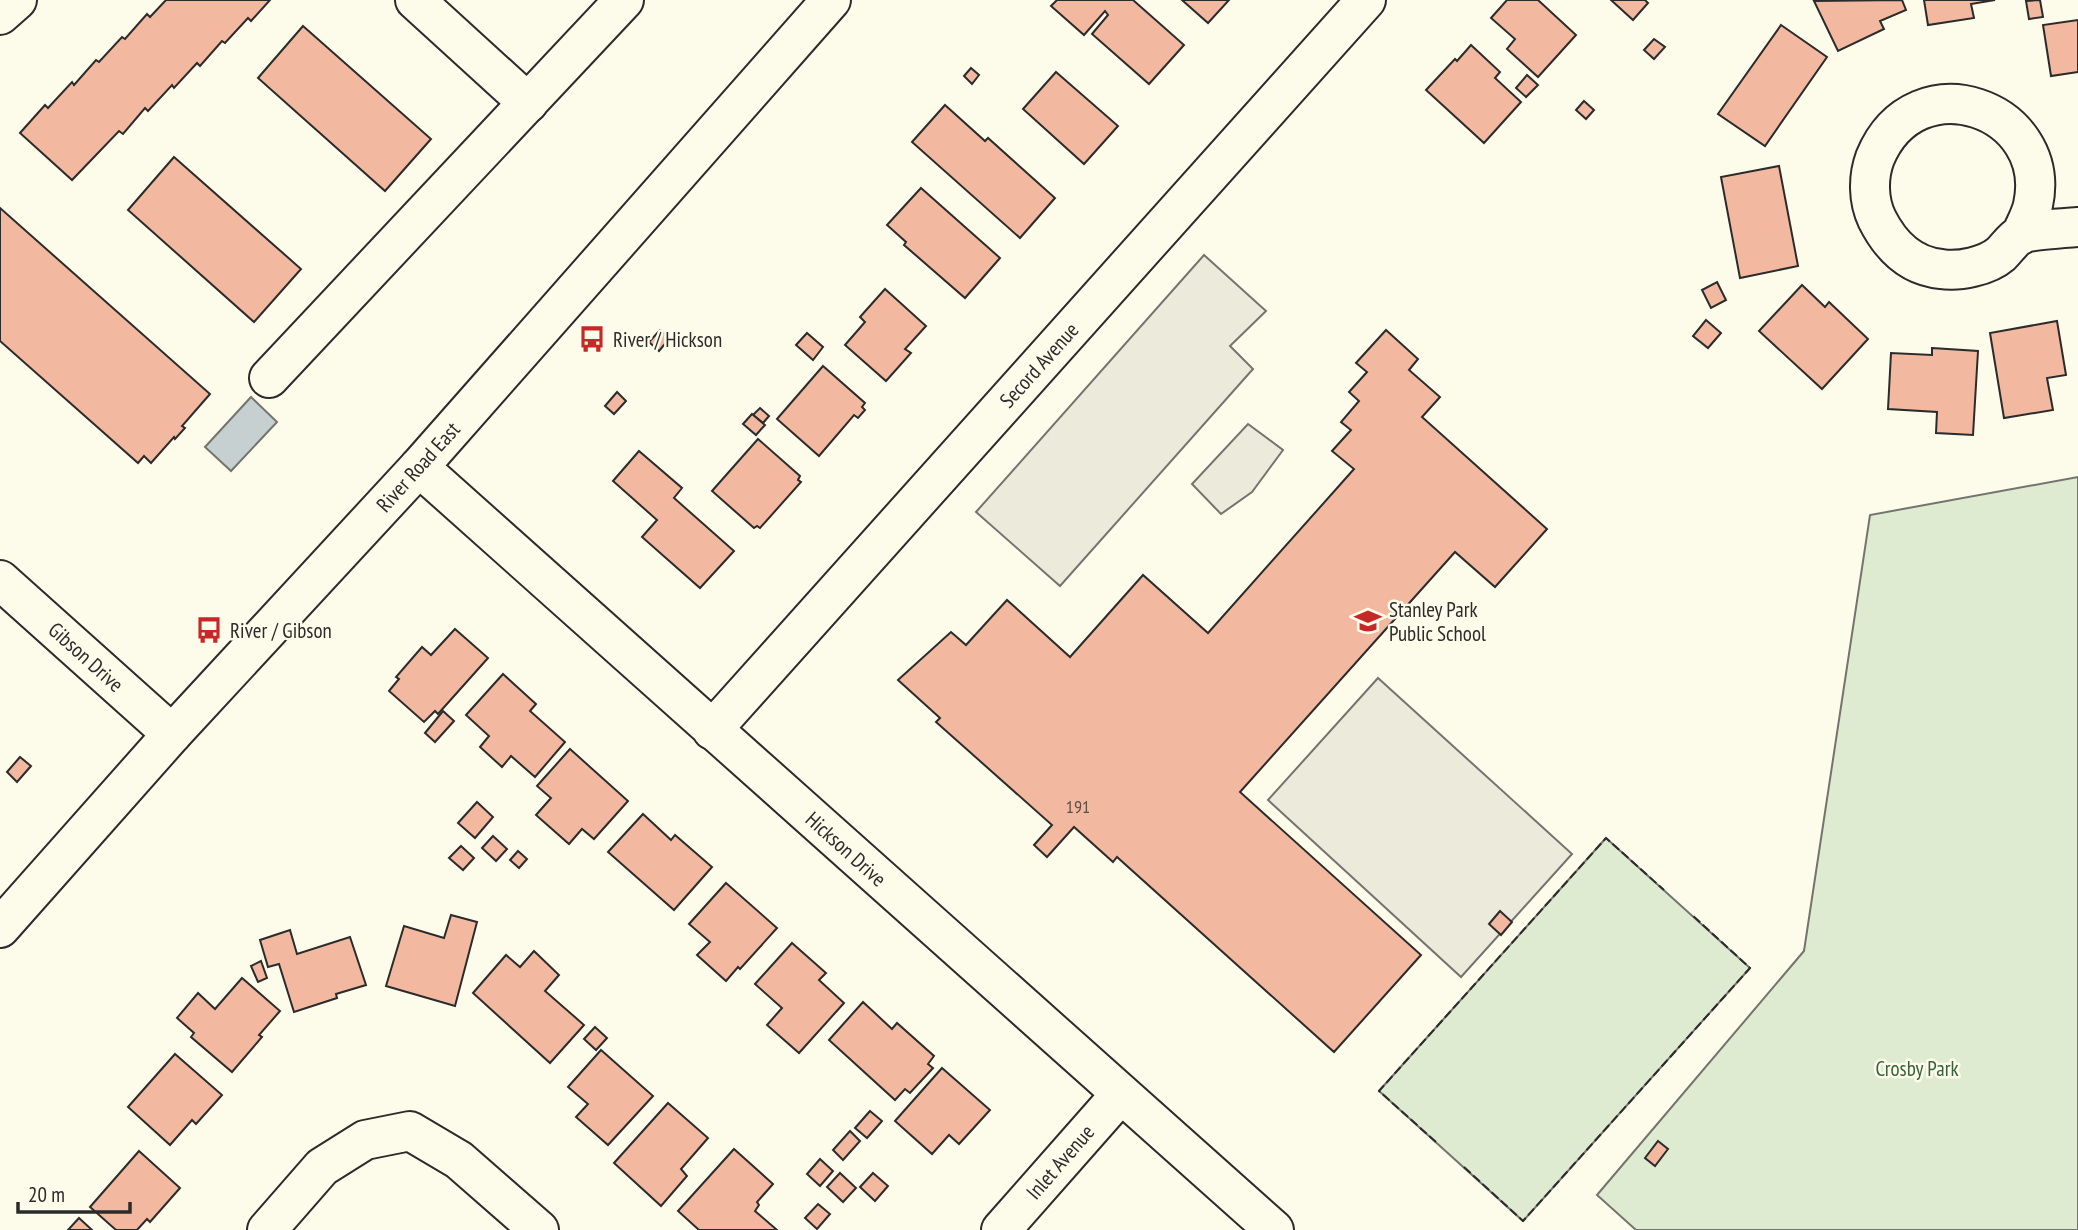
<svg xmlns="http://www.w3.org/2000/svg" width="2078" height="1230" viewBox="0 0 2078 1230" font-family="'PT Sans Narrow',sans-serif">
<style>
.green{fill:#deebd1;stroke:#74746e;stroke-width:2}
.parking{fill:#eceadb;stroke:#74746e;stroke-width:2}
.water{fill:#c7d0d0;stroke:#74746e;stroke-width:2}
.building{fill:#f2b8a0;stroke:#2b2b2b;stroke-width:2}
.lines{fill:none;stroke-linecap:round;stroke-linejoin:round}
.minor-casing{stroke:#2b2b2b;stroke-width:42}
.minor{stroke:#fdfbea;stroke-width:38}
.fence{stroke:#2b2b2b;stroke-width:2;stroke-dasharray:9 3.5;stroke-linecap:butt}
.labels{text-anchor:middle;dominant-baseline:central;stroke-width:5;stroke-linejoin:round;paint-order:stroke}
.number-label{font-size:18px;fill:#5d4e48}
.poi-label{font-size:21px;fill:#2b2b2b;stroke:#fdfbea;text-anchor:start}
.street-label{font-size:21px;fill:#2b2b2b;stroke:#fdfbea}
.park-label{font-size:21px;fill:#34623c;stroke:#fdfbea}
</style>
<rect width="100%" height="100%" fill="#fdfbea"/>
<g class="green">
<path d="M2078 477V1230H1636L1597 1195 1804 951 1870 515Z"/>
<path d="M1606 838 1750 968 1523 1221 1379 1091Z"/>
</g>
<g class="parking">
<path d="M1204 255 1266 311 1230 346 1253 369 1060 586 976 512Z"/>
<path d="M1248 424 1283 450 1252 492 1221 514 1192 484Z"/>
<path d="M1378 678 1572 854 1461 977 1268 800Z"/>
</g>
<path class="water" d="M251 397 277 422 231 471 205 447Z"/>
<g class="building">
<path d="M166 0H270L251 21 248 18 225 43 222 41 200 66 197 63 174 88 172 85 148 111 145 108 123 134 119 131 72 180 20 133 45 105 48 108 72 82 74 85 96 60 99 62 122 37 125 39 147 14 150 17Z"/>
<path d="M1057 0H1133L1184 45 1149 84 1092 34 1108 15 1105 11 1084 35 1051 6Z"/>
<path d="M1182 0H1229L1208 23Z"/>
<path d="M1507 0H1538L1576 35 1538 77 1507 49 1515 39 1491 18Z"/>
<path d="M1611 0H1645L1648 3 1633 20Z"/>
<path d="M1902 0 1906 10 1880 21 1884 29 1838 51 1814 1Z"/>
<path d="M1924 0H1995L1971 4 1974 18 1928 25Z"/>
<path d="M2040 0 2043 17 2029 19 2026 1Z"/>
<path d="M2078 20V72L2051 76 2043 25Z"/>
<path d="M1781 25 1827 57 1765 146 1718 114Z"/>
<path d="M303 26 431 139 385 191 258 78Z"/>
<path d="M1654 39 1665 47 1654 59 1644 50Z"/>
<path d="M1471 45 1500 72 1495 78 1521 102 1484 143 1426 90 1455 59 1457 61Z"/>
<path d="M971 68 979 75 972 84 964 76Z"/>
<path d="M1056 72 1118 126 1084 164 1023 109Z"/>
<path d="M1527 75 1538 85 1526 97 1516 88Z"/>
<path d="M1584 101 1594 110 1586 119 1576 110Z"/>
<path d="M945 105 985 141 988 138 1055 198 1020 238 912 142Z"/>
<path d="M174 157 301 269 254 322 128 210Z"/>
<path d="M1779 166 1798 266 1740 278 1721 177Z"/>
<path d="M921 188 1000 258 965 298 904 245 906 242 887 225Z"/>
<path d="M0 208 210 394 182 426 185 428 175 439 174 437 151 463 144 456 138 463 0 341Z"/>
<path d="M1717 282 1726 300 1711 308 1702 290Z"/>
<path d="M1802 285 1825 307 1829 302 1868 339 1822 389 1759 331Z"/>
<path d="M885 289 926 326 905 349 911 353 886 381 845 345 865 322 860 317Z"/>
<path d="M1706 320 1721 333 1708 348 1693 336Z"/>
<path d="M2057 321 2066 375 2047 378 2053 410 2004 418 1990 333Z"/>
<path d="M660 330 670 338 659 351 649 342Z"/>
<path d="M1386 330 1418 359 1409 370 1440 397 1422 417 1547 529 1495 587 1455 552 1240 792 1421 955 1334 1052 1117 857 1113 862 1074 827 1047 857 1034 845 1052 825 936 722 940 718 898 680 951 632 966 645 1007 600 1070 657 1143 575 1208 633 1354 469 1332 451 1351 430 1341 422 1359 401 1349 392 1367 372 1356 363Z"/>
<path d="M807 333 823 347 813 360 796 345Z"/>
<path d="M1932 348 1978 351 1973 435 1936 433 1937 412 1888 409 1891 353 1932 355Z"/>
<path d="M823 366 865 403 862 407 865 410 858 418 854 415 819 456 777 419Z"/>
<path d="M617 392 626 401 614 414 605 406Z"/>
<path d="M760 408 769 416 763 423 753 415Z"/>
<path d="M752 414 765 425 756 435 743 424Z"/>
<path d="M758 439 800 476 798 480 801 482 760 528 757 526 754 528 712 491Z"/>
<path d="M639 451 682 488 674 498 734 551 700 588 642 537 657 520 613 481Z"/>
<path d="M455 629 488 658 438 714 435 711 424 722 389 691 399 679 396 677 422 647 431 655Z"/>
<path d="M503 674 536 704 530 711 565 742 535 777 511 756 502 767 480 747 489 736 466 715Z"/>
<path d="M443 711 454 721 435 742 425 733Z"/>
<path d="M570 749 628 801 594 839 582 829 569 844 536 815 551 798 537 786Z"/>
<path d="M20 757 31 766 17 782 7 772Z"/>
<path d="M477 802 493 817 475 838 458 823Z"/>
<path d="M643 814 671 840 675 835 712 867 674 910 608 852Z"/>
<path d="M493 836 507 849 496 861 482 848Z"/>
<path d="M461 846 474 858 463 870 449 858Z"/>
<path d="M518 851 527 859 519 868 510 860Z"/>
<path d="M726 883 777 928 740 969 738 967 726 981 697 955 710 942 689 924Z"/>
<path d="M1500 911 1512 922 1501 935 1489 924Z"/>
<path d="M451 915 477 922 455 1006 386 986 404 926 444 938Z"/>
<path d="M290 930 297 954 350 937 366 985 336 994 337 998 294 1012 279 964 268 967 260 940Z"/>
<path d="M792 943 826 973 819 980 844 1003 799 1053 767 1025 782 1008 755 984Z"/>
<path d="M534 951 559 975 545 991 584 1025 550 1063 473 993 506 955 520 967Z"/>
<path d="M261 961 267 978 258 982 251 966Z"/>
<path d="M242 978 280 1011 259 1035 262 1037 232 1072 191 1037 194 1033 177 1018 198 993 215 1009Z"/>
<path d="M863 1002 892 1029 897 1023 934 1056 928 1064 933 1068 910 1093 905 1089 895 1100 829 1040Z"/>
<path d="M595 1027 607 1038 596 1050 584 1039Z"/>
<path d="M601 1050 653 1096 608 1145 576 1117 588 1104 568 1087Z"/>
<path d="M175 1054 222 1095 196 1124 192 1120 170 1145 128 1107Z"/>
<path d="M942 1068 990 1110 959 1144 949 1135 932 1154 895 1121Z"/>
<path d="M668 1103 708 1138 681 1169 687 1176 661 1206 614 1163Z"/>
<path d="M870 1111 882 1121 867 1138 855 1128Z"/>
<path d="M850 1131 860 1141 843 1160 833 1150Z"/>
<path d="M1658 1141 1668 1149 1655 1166 1645 1158Z"/>
<path d="M734 1149 773 1184 757 1202 759 1205 755 1211 777 1230H699L678 1211Z"/>
<path d="M139 1151 180 1188 150 1222 147 1219 137 1230H116L90 1207Z"/>
<path d="M820 1159 833 1171 820 1186 807 1174Z"/>
<path d="M840 1173 856 1188 843 1202 827 1187Z"/>
<path d="M873 1173 888 1186 875 1201 860 1187Z"/>
<path d="M818 1204 830 1214 817 1229 805 1218Z"/>
<path d="M79 1218 92 1230H68Z"/>
</g>
<g class="lines">
<defs>
<g id="minor">
<path d="M415 0 528 103"/>
<path d="M0 15 17 0"/>
<path d="M2021 235C2025 225 2031 215 2033 205 2054 109 1916 59 1875 158 1868 177 1868 200 1877 219 1890 245 1910 266 1941 269 1959 272 1987 266 2001 254 2007 248 2013 239 2020 235 2029 230 2066 228 2078 227"/>
<path d="M269 378 624 0"/>
<path d="M419 467 1274 1230"/>
<path d="M0 580 172 734"/>
<path d="M712 730 1366 0"/>
<path d="M0 928 172 734 419 467 831 0"/>
<path d="M267 1230 322 1167 365 1140 410 1131 459 1160 539 1230"/>
<path d="M1001 1230 1120 1095"/>
</g>
</defs>
<use href="#minor" class="minor-casing"/>
<use href="#minor" class="minor"/>
<g class="fence">
<path d="M1436 1142 1379 1091 1606 838 1664 890"/>
<path d="M1464 1167 1523 1221 1750 968 1691 914"/>
</g>
</g>
<defs>
<symbol id="bus-bare" viewBox="-9 -9 18 18"><path d="M-5-6H5V4H4V6H2V4H-2V6H-4V4H-5ZM-3.5-4V0h7V-4ZM-3.5 1.2v1.5H-2V1.2ZM2 1.2v1.5H3.5V1.2Z" fill="#c62828" stroke="#fdfbea" stroke-width="2.5" paint-order="stroke"/></symbol>
<symbol id="school-bare" viewBox="-9 -9 18 18"><path d="M0-5L7-2L0 1L-7-2ZM-4 1L0 2.5L4 1V4Q0 6-4 4Z" fill="#c62828" stroke="#fdfbea" stroke-width="2.5" paint-order="stroke"/></symbol>
</defs>
<g fill-rule="evenodd">
<use href="#bus-bare" x="573" y="320" width="38" height="38"/>
<use href="#school-bare" x="1349" y="602" width="38" height="38"/>
<use href="#bus-bare" x="190" y="611" width="38" height="38"/>
</g>
<g class="labels">
<g class="number-label">
<text x="1078" y="806">191</text>
</g>
<g class="poi-label">
<text x="613" y="339">River / Hickson</text>
<text x="1389" y="609">Stanley Park<tspan x="1389" dy="24">Public School</tspan></text>
<text x="230" y="630">River / Gibson</text>
</g>
<g class="street-label">
<text transform="translate(1039 365) rotate(-48)">Secord Avenue</text>
<text transform="translate(418 467) rotate(-48)">River Road East</text>
<text transform="translate(86 657) rotate(42)">Gibson Drive</text>
<text transform="translate(846 849) rotate(42)">Hickson Drive</text>
<text transform="translate(1060 1162) rotate(-49)">Inlet Avenue</text>
</g>
<g class="park-label">
<text x="1917" y="1068">Crosby Park</text>
</g>
</g>
<path d="M18 1202v10h112v-10" fill="none" stroke="#2b2b2b" stroke-width="3.5"/>
<text x="28" y="1202" font-size="21" fill="#2b2b2b" stroke="#fdfbea" stroke-width="5" paint-order="stroke">20 m</text>
</svg>
